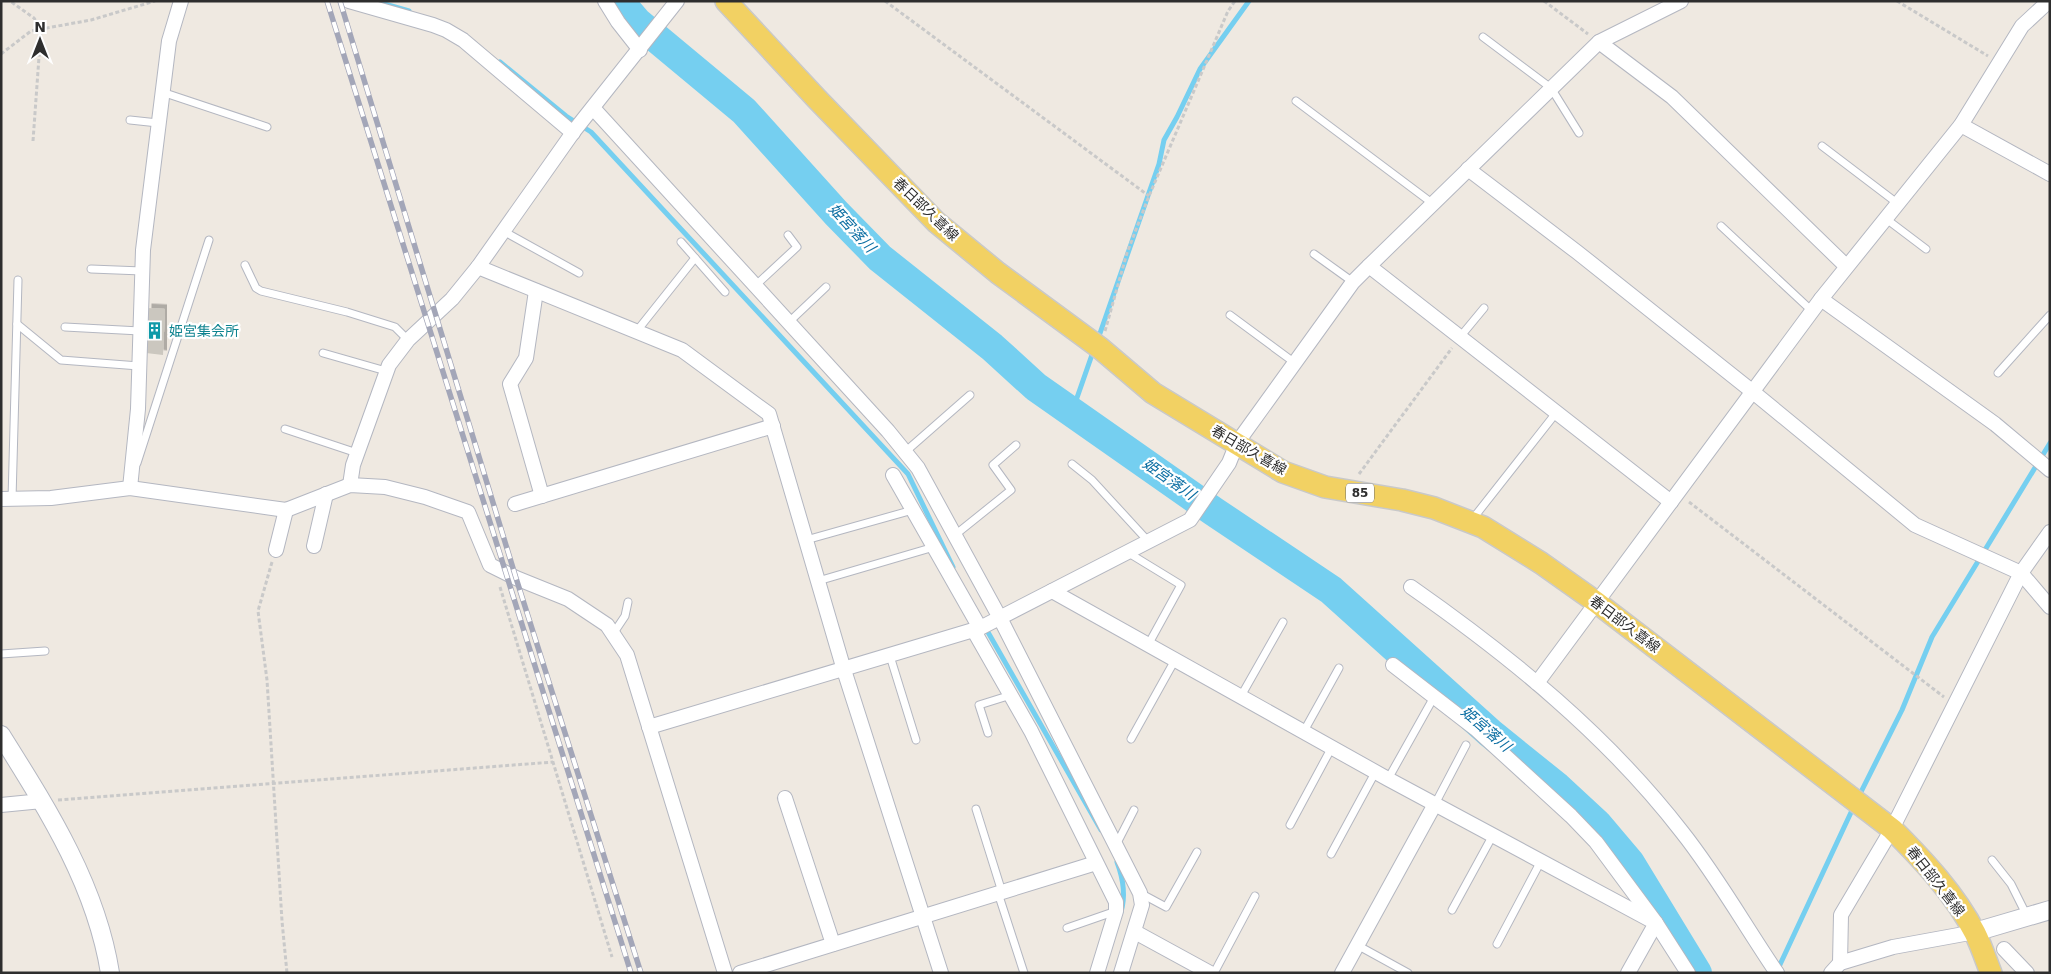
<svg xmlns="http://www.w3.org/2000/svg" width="2051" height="974" viewBox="0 0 2051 974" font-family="'DejaVu Sans','Noto Sans JP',sans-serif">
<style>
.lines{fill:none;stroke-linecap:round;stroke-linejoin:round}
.stream{stroke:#75cff0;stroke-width:5}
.river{stroke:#75cff0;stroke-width:30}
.building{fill:#cbc7bf;filter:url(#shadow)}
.service-casing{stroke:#b4b7c1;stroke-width:9}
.minor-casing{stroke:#b4b7c1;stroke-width:16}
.tertiary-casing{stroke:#b4b7c1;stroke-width:20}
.primary-casing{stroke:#c9c9c9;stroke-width:24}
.path{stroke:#c9c9c9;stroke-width:3;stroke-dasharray:4 2.5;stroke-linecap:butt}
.service{stroke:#fff;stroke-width:7}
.minor{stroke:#fff;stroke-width:14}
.tertiary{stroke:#fff;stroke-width:18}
.primary{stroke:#f2d163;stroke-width:21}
.rail-casing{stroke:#a3a6b8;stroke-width:5.5}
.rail{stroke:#fff;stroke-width:4;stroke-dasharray:11;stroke-linecap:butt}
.labels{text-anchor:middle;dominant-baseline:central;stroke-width:4.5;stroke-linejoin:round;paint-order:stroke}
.shield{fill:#fff;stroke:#6d6d6d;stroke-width:1}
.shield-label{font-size:12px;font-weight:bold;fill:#2e2e2e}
.street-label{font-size:14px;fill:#2e2e2e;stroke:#fff}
.culture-label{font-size:14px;fill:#0d838f;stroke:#fff;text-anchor:start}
.water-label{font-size:15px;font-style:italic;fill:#0d6fa3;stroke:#fff}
</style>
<defs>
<filter id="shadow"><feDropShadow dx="4.5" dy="-4.5" stdDeviation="0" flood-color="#0004"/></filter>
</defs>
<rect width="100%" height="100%" fill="#efe9e1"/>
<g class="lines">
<g class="stream">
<path d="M381 3 409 11"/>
<path d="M500 62 566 116 591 132 908 474 953 567"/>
<path d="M1098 339 1159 164 1164 140 1177 117 1200 69 1249 1"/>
<path d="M1072 412 1094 349"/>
<path d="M985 627 1101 830"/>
<path d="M1859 796 1902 710 1932 637 2050 443"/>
<path d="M1117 862C1123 878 1126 895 1121 912"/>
<path d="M1777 971 1854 806"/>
</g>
<path class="river" d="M619 1 637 22 744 111 836 213 880 258 992 347 1036 387 1213 511 1331 590 1490 733 1557 787 1597 824 1630 863 1697 973"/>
</g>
<path class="building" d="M147 308 165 309 163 355 146 353Z"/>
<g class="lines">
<defs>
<g id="service">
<path d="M1483 37 1551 88 1579 133"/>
<path d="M162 92 267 127"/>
<path d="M1296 101 1432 203"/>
<path d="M130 120 158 123"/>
<path d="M1822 146 1897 203"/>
<path d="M1885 218 1926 249"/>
<path d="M1721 226 1812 311"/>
<path d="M503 231 579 273"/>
<path d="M681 242 725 292"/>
<path d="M1314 254 1353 282"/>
<path d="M245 265 256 288 261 291 347 312 395 327 408 340"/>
<path d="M91 269 142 271"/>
<path d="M756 285 797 247 788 235"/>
<path d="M1230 315 1295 363"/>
<path d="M789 322 826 287"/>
<path d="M17 324 61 360 139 366"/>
<path d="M65 327 140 331"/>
<path d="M636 332 695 258"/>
<path d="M1460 337 1484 308"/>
<path d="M323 353 386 371"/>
<path d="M1998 373 2050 315"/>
<path d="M285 429 357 453"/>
<path d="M905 452 970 395"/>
<path d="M137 463 209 240"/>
<path d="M1072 464 1092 480 1148 541"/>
<path d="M12 499 18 280"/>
<path d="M1471 521 1556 413"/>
<path d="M955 535 1011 490 993 465 1016 445"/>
<path d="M806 540 913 510"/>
<path d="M1127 552 1181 585 1148 645"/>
<path d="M818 581 934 547"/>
<path d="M613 634 625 616 628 602"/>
<path d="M1 654 45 651"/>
<path d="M890 656 916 740"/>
<path d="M1241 696 1283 622"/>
<path d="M1304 731 1339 668"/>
<path d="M988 733 979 705 1011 695"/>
<path d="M1131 739 1175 660"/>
<path d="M1388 779 1434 697"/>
<path d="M1435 804 1466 745"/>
<path d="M976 809 1002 892"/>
<path d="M1290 825 1332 747"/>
<path d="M1116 845 1134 810"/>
<path d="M1331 854 1376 771"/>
<path d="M1992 860 2011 884 2027 916"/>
<path d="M998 893 1024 973"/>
<path d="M1140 893 1166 907 1197 852"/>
<path d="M1452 910 1493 835"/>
<path d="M1067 928 1116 911"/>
<path d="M1497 944 1541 861"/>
<path d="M1357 945 1408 973"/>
<path d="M1214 973 1255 896"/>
</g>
<g id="minor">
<path d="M349 1 433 25 446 30 463 40 573 133"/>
<path d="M605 1 618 22 640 50"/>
<path d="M1599 42 1672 97 1846 266"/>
<path d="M593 108 888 431 918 468 1000 618 1140 893 1142 905 1121 973"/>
<path d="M1961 125 2050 174"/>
<path d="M1468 169 1577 252 1753 392 1915 525 2021 573 2050 607"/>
<path d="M1369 266 1671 502"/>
<path d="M478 267 682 350 769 414 844 670 941 973"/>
<path d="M536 291 526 358 510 384 542 496"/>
<path d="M1821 299 1995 424 2050 470"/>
<path d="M893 475 980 628"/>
<path d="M350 485 353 465 389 365 408 340 452 299 478 267 574 131 677 1"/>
<path d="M130 488 138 409 143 250 169 41 181 1"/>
<path d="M1 499 51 498 130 488 286 510 350 485 385 487 425 497 468 512 490 565 516 578 568 599 607 625 627 655 725 973"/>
<path d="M515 504 773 426"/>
<path d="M314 546 326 494"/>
<path d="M276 550 286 510"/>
<path d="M1411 587C1511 657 1607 735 1682 832 1717 876 1745 926 1777 973"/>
<path d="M1052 591 1388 779 1656 923 1628 973"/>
<path d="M974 631 1031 731 1116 902V911L1097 973"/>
<path d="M1393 665 1477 730 1571 816 1596 842 1656 923 1688 973"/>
<path d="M1537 683 1821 299 1961 125 2022 26 2049 1"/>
<path d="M649 727 980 628 1190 520 1229 463 1237 443 1353 282 1369 266 1599 42 1681 1"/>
<path d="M785 798 833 944"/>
<path d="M1 805 42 801"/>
<path d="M1135 932 1210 973"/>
<path d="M2004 949 2027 973"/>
<path d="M1840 963 1841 915 1892 829 2021 573 2050 532"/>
<path d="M740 973 1096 863"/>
<path d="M1342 973 1435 804"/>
<path d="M1831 973 1840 963 1893 947 1975 932"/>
</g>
<g id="tertiary">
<path d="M1 735C48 810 96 885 110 973"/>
<path d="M1975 932 2050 910"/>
</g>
<path id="primary" d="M726 1 817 99 936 222 998 273 1100 348 1153 393 1283 472 1325 487 1402 500 1434 508 1483 527 1541 563 1596 602 1892 829C1923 860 1955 894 1975 933 1981 945 1986 960 1991 973"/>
</defs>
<use href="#service" class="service-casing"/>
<use href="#minor" class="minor-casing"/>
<use href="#tertiary" class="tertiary-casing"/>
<use href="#primary" class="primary-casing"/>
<g class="path">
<path d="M885 1 1149 196"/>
<path d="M1544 1 1588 34"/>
<path d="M1897 1 1988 56"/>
<path d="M1 54 31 31 41 29 34 18 10 1"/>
<path d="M33 141 41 29 91 20 155 1"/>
<path d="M1105 331 1127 253 1149 196 1228 11 1235 1"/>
<path d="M1359 474 1452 348"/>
<path d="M1689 502 1944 697"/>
<path d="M272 562 258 611 267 680 282 921 287 973"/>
<path d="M500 587 612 957"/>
<path d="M58 800 553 762"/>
</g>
<use href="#service" class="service"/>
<use href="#minor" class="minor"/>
<use href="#tertiary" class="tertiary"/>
<use href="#primary" class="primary"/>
<defs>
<g id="rail">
<path d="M327 1 631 973"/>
<path d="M340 1 516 578 641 973"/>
</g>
</defs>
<use href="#rail" class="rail-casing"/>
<use href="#rail" class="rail"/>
</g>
<defs>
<symbol id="building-bare" viewBox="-9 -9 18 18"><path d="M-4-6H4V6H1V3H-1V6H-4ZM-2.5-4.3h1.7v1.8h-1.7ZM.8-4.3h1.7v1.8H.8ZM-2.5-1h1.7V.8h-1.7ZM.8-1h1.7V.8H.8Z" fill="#0f9aa8" stroke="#fff" stroke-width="2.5" paint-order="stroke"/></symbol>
</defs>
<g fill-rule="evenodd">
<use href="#building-bare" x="142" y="318" width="25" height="25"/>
</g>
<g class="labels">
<rect class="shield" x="1346" y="483.5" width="28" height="19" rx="4"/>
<g class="shield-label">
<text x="1360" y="493">85</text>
</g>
<g class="street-label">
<text transform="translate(926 209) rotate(44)">春日部久喜線</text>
<text transform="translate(1249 450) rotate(30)">春日部久喜線</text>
<text transform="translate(1625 624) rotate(37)">春日部久喜線</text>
<text transform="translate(1936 881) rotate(52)">春日部久喜線</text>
</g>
<g class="culture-label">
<text x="169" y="331">姫宮集会所</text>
</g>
<g class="water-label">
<text transform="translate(852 228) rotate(47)">姫宮落川</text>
<text transform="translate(1169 479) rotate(35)">姫宮落川</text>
<text transform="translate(1486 729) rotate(41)">姫宮落川</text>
</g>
</g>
<rect width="2051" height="974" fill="none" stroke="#2e2e2e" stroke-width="5"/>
<g transform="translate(40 40)" stroke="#ffffff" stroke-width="4" paint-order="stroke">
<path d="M0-4L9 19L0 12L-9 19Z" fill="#2e2e2e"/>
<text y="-8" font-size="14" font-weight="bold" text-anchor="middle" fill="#2e2e2e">N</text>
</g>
</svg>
